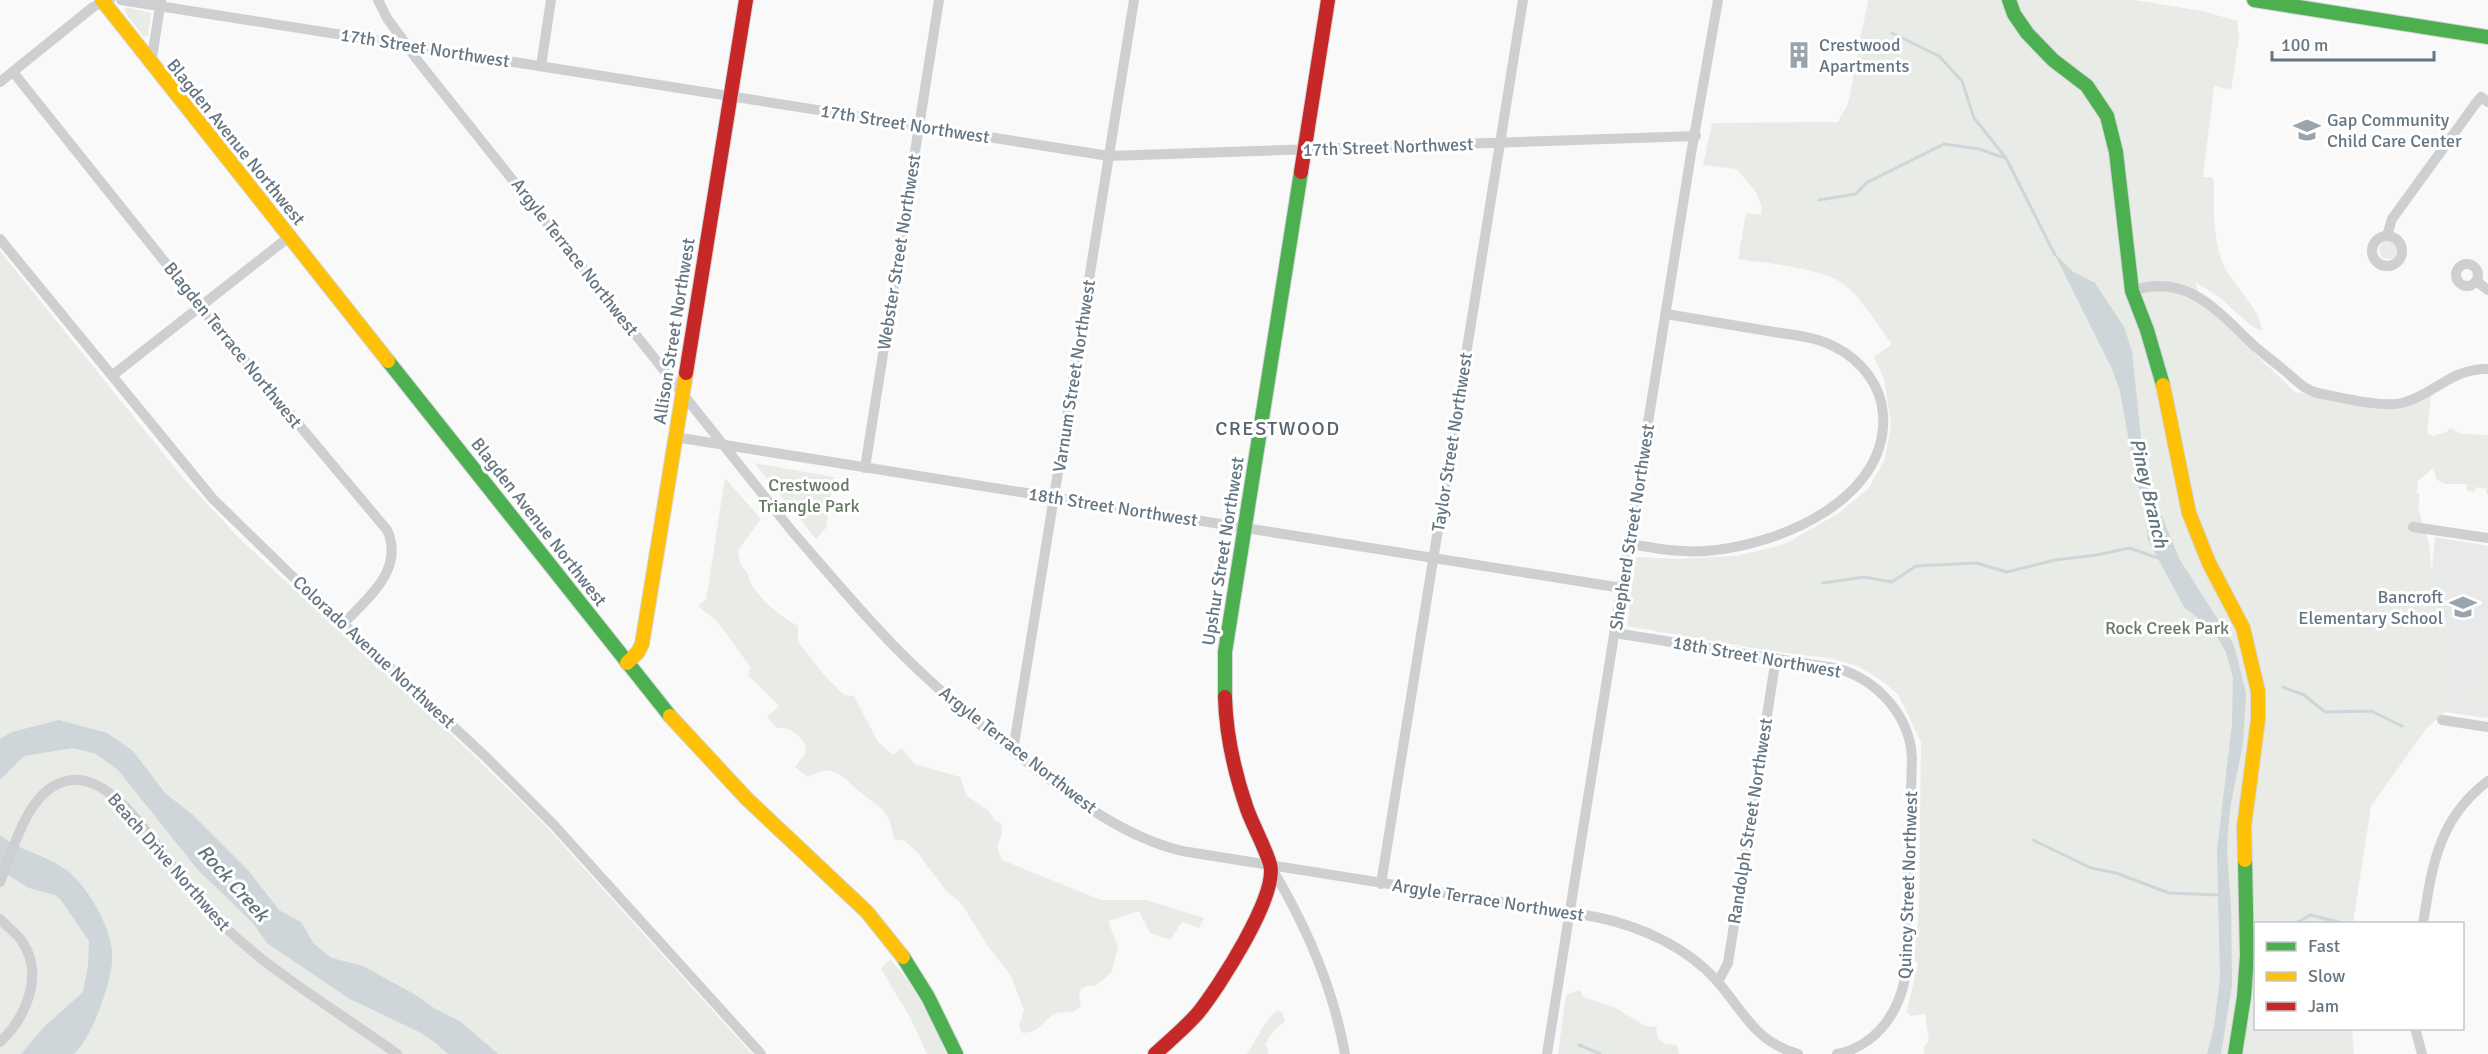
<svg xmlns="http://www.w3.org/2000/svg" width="2488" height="1054" viewBox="0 0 2488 1054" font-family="Signika,sans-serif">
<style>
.built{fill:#e8e9e9}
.green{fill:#e8ebe6}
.water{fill:#ced6d9}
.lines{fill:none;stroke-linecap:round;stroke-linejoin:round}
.stream{stroke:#ced6d9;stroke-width:3}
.fast-casing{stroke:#d5d6d7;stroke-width:16}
.slow-casing{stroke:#d5d6d7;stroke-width:16}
.jam-casing{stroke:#d5d6d7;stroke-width:16}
.street{stroke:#cecfd0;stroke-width:10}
.fast{stroke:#4caf50;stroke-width:14}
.slow{stroke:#ffc107;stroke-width:14}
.jam{stroke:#c62828;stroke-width:14}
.labels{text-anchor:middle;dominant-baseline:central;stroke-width:6;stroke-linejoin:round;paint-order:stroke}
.poi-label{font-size:18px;fill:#657683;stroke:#fff;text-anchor:start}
.street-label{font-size:18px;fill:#657683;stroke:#fff}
.park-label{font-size:18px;fill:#687a64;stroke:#fff}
.neighbourhood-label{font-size:20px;letter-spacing:1.5px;fill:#57646e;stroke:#fff}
.water-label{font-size:20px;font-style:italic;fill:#60757c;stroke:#fff}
</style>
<rect width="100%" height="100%" fill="#f9f9f9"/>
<path class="built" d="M2435 537 2488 546V718L2438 711 2431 580Z"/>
<g class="green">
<path d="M1868 0H2134L2202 11 2237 21 2239 37 2231 90 2214 86 2203 177H2212L2214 181C2214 211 2212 240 2225 268 2234 286 2262 311 2262 331L2253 327 2219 297 2195 282 2203 304 2295 392 2360 405 2431 396 2427 433 2433 436 2447 432 2450 428 2462 434 2488 435V494L2486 493V489L2476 487 2475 492 2467 491V484H2445L2437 480 2433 468 2418 481 2417 493 2420 494 2418 508 2429 544 2433 581 2447 615 2455 644V666L2447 710 2426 729 2371 806 2353 923 2256 924V1028L2352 1029 2354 1054H1924V1046L1929 1041 1925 1014 1911 1016 1907 1012 1918 963 1914 960 1919 908 1921 742 1898 694 1882 681 1858 666 1834 659 1758 649 1627 626 1636 557 1678 559 1736 556 1785 544 1839 513 1868 489 1885 459 1891 423 1884 379 1874 357 1892 344C1878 326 1861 296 1842 283 1819 268 1766 263 1738 259L1746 213 1761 215C1765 197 1747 182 1736 169L1703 165 1712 123 1838 122 1848 104Z"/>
<path d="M126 7 151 13 148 36 144 37 124 11Z"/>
<circle cx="2388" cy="250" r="9"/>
<path d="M0 251 183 478 240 539 472 754 543 823 752 1054H0Z"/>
<path d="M754 463 834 477 826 528 816 539Z"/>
<path d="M725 478 761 519 738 550 741 566C751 574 747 576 752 585 764 604 780 615 798 626V642L825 676 844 695 854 696 878 742 893 755 901 748 915 764 960 777 967 796 989 811 995 821 1001 823 1002 833 997 847 1002 860 1101 900H1146L1204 918 1199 928 1182 922 1170 940 1150 933 1139 911 1108 921 1118 947 1111 973 1095 986H1087L1081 989 1079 996 1081 1006C1070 1017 1064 1009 1054 1014 1040 1023 1041 1032 1022 1033L1019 1026 1024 1010 1011 976 988 946 961 903 947 892 917 852 905 841 894 839C892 833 892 827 890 821 884 807 870 801 860 792 840 776 835 762 808 777L795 767 805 754 806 745C798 735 791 726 777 728L767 717 779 706 748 675 751 668 718 622 698 606 706 600Z"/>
<path d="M2476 661 2488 663V705L2469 701Z"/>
<path d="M890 959C914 985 934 1021 946 1054H927L911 1019 881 969Z"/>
<path d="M1580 990 1583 997 1614 1007 1645 1026 1656 1027 1658 1039 1665 1044 1677 1045 1679 1054H1558L1566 995Z"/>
<path d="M1277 1010 1282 1012 1285 1021 1272 1033 1265 1045 1269 1051 1267 1054H1247L1266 1022Z"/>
</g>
<g class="water">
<path d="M2054 253 2072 271 2095 283 2124 327 2132 351 2141 438 2150 488 2180 560 2234 645 2246 693 2243 744 2231 803 2228 829 2227 853 2231 905 2232 985 2221 1054H2207L2214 1027 2220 978 2217 850 2232 724 2233 678 2226 652 2213 630 2184 607 2148 540 2146 515 2133 464 2120 391 2112 369Z"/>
<path d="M59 720 107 733 133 751 165 793 193 815 248 870 279 910 301 922 314 944 332 958 363 966 414 994 434 1008 461 1022 498 1054H448L436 1043 419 1032 348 998 267 943 253 923 198 870 118 770 96 754 73 748 24 756 0 780V739L12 732Z"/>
<path d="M0 835C18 850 42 854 62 867 84 880 111 926 112 952 113 966 109 981 105 993 100 1010 87 1044 73 1054H21L44 1027 83 992 88 965 89 941 61 900 55 895 29 888 0 870Z"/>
</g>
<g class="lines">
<g class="stream">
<path d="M1892 33 1939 56 1962 81 1974 118 2006 158 2055 255"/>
<path d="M1819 200 1856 194 1866 183 1944 144 1979 149 2005 158"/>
<path d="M1823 583 1864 577 1892 582 1916 566 1976 563 2007 572 2055 560 2097 555 2129 548 2161 559"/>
<path d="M2283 687 2304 695 2325 712 2371 711 2402 726"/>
<path d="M2033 840 2091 868 2116 873 2169 893 2219 895"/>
<path d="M2295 924 2310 915 2339 922"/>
<path d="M1579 1045 1600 1054"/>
</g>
<defs>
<g id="fast">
<path d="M2009 0 2014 14 2027 33 2053 60 2087 86 2107 116 2116 152 2132 291 2147 330 2163 385"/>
<path d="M2254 0 2488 37"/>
<path d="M388 361 670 716"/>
<path d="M1225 697V652L1301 172"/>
<path d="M903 957 928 997 956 1054"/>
<path d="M2235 1054 2244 997 2247 956 2245 860"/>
</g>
<g id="slow">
<path d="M102 0 388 361"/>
<path d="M2163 385 2189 513 2209 563 2243 628 2258 691V720L2244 827 2245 860"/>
<path d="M627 663 638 652 642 644 686 373"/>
<path d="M670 716 747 799 867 912 903 957"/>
</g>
<g id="jam">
<path d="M1301 172 1328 0"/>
<path d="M686 373 746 0"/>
<path d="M1155 1054C1169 1041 1185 1028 1198 1013 1218 988 1279 895 1270 864 1264 845 1254 828 1247 809 1235 774 1226 735 1225 697"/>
</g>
</defs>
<use href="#fast" class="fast-casing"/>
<use href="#slow" class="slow-casing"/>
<use href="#jam" class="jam-casing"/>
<g class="street">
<path d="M121 0 1109 156 1696 136"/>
<path d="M378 0 387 18 418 61 791 530C825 569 858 609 894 646 937 690 984 729 1032 766 1077 801 1125 837 1182 851L1596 917C1640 926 1687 947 1717 981 1745 1013 1754 1041 1798 1054"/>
<path d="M151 64 161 0"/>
<path d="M541 66 551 0"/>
<path d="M13 72 212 321 387 530C405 569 368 598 344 623"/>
<path d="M0 82 93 7 110 0"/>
<circle cx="2387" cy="251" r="15"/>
<path d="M2387 236 2392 219 2476 103 2481 97 2488 102"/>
<path d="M0 239 213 499 290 574 487 758 553 824 761 1054"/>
<circle cx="2467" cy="275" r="11"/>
<path d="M2476 281 2488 290"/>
<path d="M2132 291C2184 273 2214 307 2248 340 2259 351 2272 360 2284 370 2295 379 2304 390 2318 393 2339 397 2383 408 2402 403 2434 395 2451 368 2488 369"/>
<path d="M113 375 289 237"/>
<path d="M675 437 1622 588"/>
<path d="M865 468 939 0"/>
<path d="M2413 527 2488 538"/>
<path d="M1629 544C1655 548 1680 553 1706 551 1777 546 1889 500 1883 414 1881 385 1861 360 1835 347 1817 337 1794 335 1774 332 1738 326 1702 320 1666 314"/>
<path d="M1615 633 1840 669C1879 682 1910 716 1912 758L1905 978C1898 1015 1875 1046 1837 1054"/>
<path d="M2442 720 2488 727"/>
<path d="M1013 751 1134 0"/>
<path d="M1271 867C1306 925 1333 987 1345 1054"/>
<path d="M0 882C14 848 29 784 72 780 118 776 161 855 188 887 245 959 324 1001 397 1054"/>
<path d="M1381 884 1523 0"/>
<path d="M0 919C7 927 17 933 23 943 44 975 26 1018 0 1042"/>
<path d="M2423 924C2432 866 2438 819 2488 781"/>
<path d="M1718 982 1728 963 1776 658"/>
<path d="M2415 1028 2422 1054"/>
<path d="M1547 1054 1691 154 1718 0"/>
</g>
<use href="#fast" class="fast"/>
<use href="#slow" class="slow"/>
<use href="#jam" class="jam"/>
</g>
<defs>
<symbol id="building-bare" viewBox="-9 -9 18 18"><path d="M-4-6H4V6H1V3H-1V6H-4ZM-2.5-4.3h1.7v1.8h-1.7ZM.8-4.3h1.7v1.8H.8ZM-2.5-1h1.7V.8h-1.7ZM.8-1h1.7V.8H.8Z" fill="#99a4ac" stroke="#fff" stroke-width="2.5" paint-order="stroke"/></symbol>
<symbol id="school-bare" viewBox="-9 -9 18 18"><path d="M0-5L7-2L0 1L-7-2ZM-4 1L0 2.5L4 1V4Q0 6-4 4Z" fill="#99a4ac" stroke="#fff" stroke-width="2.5" paint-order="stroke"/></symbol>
</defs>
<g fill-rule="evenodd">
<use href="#building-bare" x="1780" y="36" width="38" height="38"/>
<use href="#school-bare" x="2288" y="111" width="38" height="38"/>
<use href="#school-bare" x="2444" y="588" width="38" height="38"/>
</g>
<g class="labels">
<g class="poi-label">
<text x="1819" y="45">Crestwood<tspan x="1819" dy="21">Apartments</tspan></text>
<text x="2327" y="120">Gap Community<tspan x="2327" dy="21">Child Care Center</tspan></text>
<text x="2443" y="597" text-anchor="end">Bancroft<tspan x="2443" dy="21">Elementary School</tspan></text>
</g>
<g class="street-label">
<text transform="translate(425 48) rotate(9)">17th Street Northwest</text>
<text transform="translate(905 124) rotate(9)">17th Street Northwest</text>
<text transform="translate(236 142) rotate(51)">Blagden Avenue Northwest</text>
<text transform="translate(1388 147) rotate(-2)">17th Street Northwest</text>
<text transform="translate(899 252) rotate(-81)">Webster Street Northwest</text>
<text transform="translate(575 257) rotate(52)">Argyle Terrace Northwest</text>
<text transform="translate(674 331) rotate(-81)">Allison Street Northwest</text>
<text transform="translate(233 345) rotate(51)">Blagden Terrace Northwest</text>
<text transform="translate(1074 376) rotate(-81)">Varnum Street Northwest</text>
<text transform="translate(1452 442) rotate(-81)">Taylor Street Northwest</text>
<text transform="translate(1113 507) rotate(9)">18th Street Northwest</text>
<text transform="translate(539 522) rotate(52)">Blagden Avenue Northwest</text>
<text transform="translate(1632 527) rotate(-81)">Shepherd Street Northwest</text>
<text transform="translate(1223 551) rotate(-81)">Upshur Street Northwest</text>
<text transform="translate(374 652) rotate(43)">Colorado Avenue Northwest</text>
<text transform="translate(1757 657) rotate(10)">18th Street Northwest</text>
<text transform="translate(1018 750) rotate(38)">Argyle Terrace Northwest</text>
<text transform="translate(1750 821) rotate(-81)">Randolph Street Northwest</text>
<text transform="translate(169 862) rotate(49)">Beach Drive Northwest</text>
<text transform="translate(1908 885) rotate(-88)">Quincy Street Northwest</text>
<text transform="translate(1488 900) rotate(9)">Argyle Terrace Northwest</text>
</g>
<g class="park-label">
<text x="809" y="485">Crestwood<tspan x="809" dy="21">Triangle Park</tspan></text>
<text x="2167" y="628">Rock Creek Park</text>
</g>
<g class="neighbourhood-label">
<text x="1278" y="428">CRESTWOOD</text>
</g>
<g class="water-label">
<text transform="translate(2149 493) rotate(77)">Piney Branch</text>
<text transform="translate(233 883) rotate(48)">Rock Creek</text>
</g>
</g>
<rect x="2254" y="922" width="210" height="108" fill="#ffffff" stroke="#c1c8cd" stroke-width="1.5"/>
<rect x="2266" y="942" width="30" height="9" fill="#4caf50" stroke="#c1c8cd" stroke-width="1.5"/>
<text x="2308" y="952" font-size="18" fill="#657683">Fast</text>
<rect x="2266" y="972" width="30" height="9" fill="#ffc107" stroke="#c1c8cd" stroke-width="1.5"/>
<text x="2308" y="982" font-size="18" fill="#657683">Slow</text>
<rect x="2266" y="1002" width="30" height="9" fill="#c62828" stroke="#c1c8cd" stroke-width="1.5"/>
<text x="2308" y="1012" font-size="18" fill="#657683">Jam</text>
<path d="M2272 51v9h162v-9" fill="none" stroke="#657683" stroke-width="3"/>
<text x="2281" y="51" font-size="18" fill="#657683" stroke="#ffffff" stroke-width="4.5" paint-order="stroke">100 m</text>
</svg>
